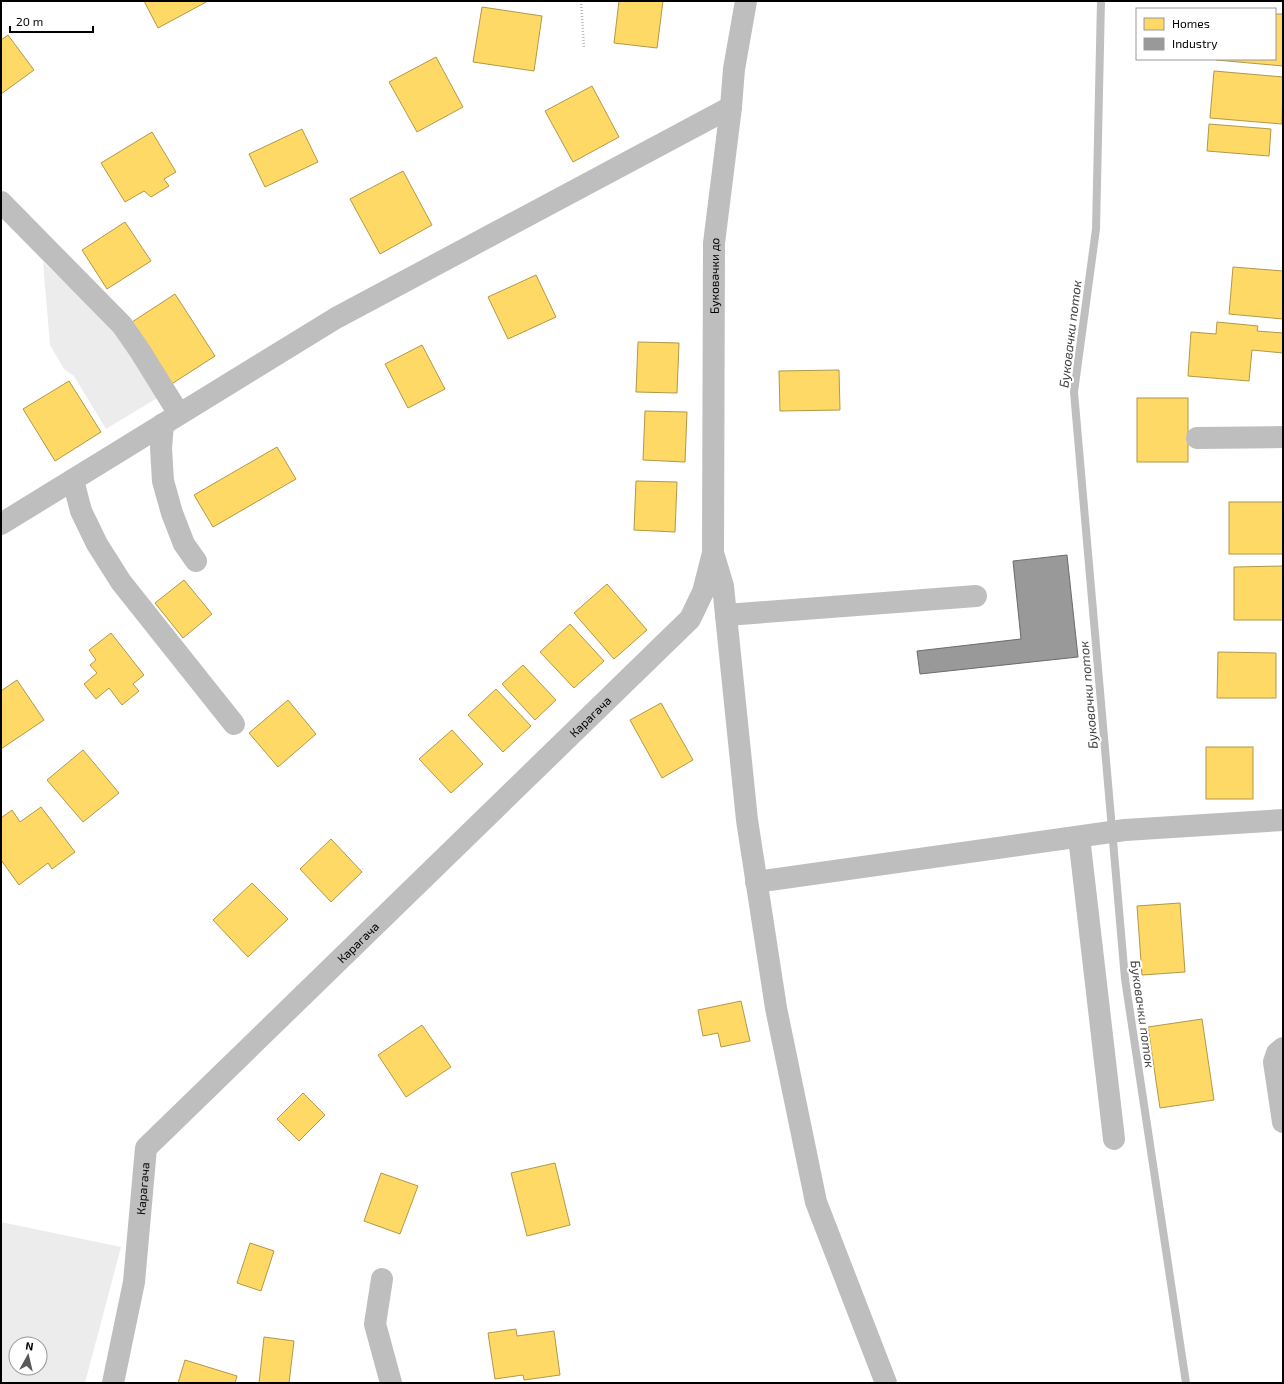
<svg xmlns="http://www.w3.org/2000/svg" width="1284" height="1384" viewBox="0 0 1284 1384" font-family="'Exo 2',sans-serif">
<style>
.green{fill:#ececec;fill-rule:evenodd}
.homes{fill:#ffd966;stroke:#b29847}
.industry{fill:#999;stroke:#6b6b6b}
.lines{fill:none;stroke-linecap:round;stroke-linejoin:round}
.stream{stroke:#bfbfbf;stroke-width:8}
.path{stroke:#b9b9b9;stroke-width:2.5;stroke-dasharray:1 2;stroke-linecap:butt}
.minor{stroke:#bebebe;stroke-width:22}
.labels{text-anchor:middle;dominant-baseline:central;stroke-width:4;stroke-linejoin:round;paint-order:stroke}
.street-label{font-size:12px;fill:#000;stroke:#fff}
.water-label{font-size:13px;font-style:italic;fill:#444;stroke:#fff}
</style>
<rect width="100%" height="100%" fill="#fff"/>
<g class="green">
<path d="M43 262 115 329 159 397 106 429 74 376 64 369 50 345Z"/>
<path d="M1 1222 121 1247 85 1383H1ZM16 1344H40V1368H16Z"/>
</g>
<g class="homes">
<path d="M144 1H208L158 28Z"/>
<path d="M619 1H663L657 48 614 43Z"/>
<path d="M482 7 542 16 534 71 473 62Z"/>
<path d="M1275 14H1283V66L1216 60V59H1275Z"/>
<path d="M8 35 34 70 1 94V40Z"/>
<path d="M436 57 463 107 417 132 389 82Z"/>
<path d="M1214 71 1283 77 1282 124 1210 118Z"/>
<path d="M592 86 619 137 573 162 545 111Z"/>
<path d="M1209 124 1271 129 1269 156 1207 151Z"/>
<path d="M302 129 318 162 265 187 249 154Z"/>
<path d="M152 132 176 172 164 179 169 186 151 197 144 191 125 202 101 163Z"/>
<path d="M403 171 432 225 380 254 350 199Z"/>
<path d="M125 222 151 261 107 289 82 250Z"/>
<path d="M1233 267 1283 271V319L1229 314Z"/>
<path d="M536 275 556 317 508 339 488 297Z"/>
<path d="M175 294 215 356 170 385 129 324Z"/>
<path d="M1217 322 1258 326 1257 331 1283 333V353L1252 350 1249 381 1188 376 1191 332 1216 334Z"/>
<path d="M638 342 679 343 677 393 636 392Z"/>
<path d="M422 345 445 389 408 408 385 364Z"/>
<path d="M839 370 840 410 780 411 779 371Z"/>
<path d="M69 381 101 432 55 461 23 409Z"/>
<rect x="1137" y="398" width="51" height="64"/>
<path d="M645 411 687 412 685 462 643 460Z"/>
<path d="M277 447 296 479 213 527 194 495Z"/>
<path d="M636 481 677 482 675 532 634 530Z"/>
<rect x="1229" y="502" width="54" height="52"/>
<path d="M1283 566V620H1234V567Z"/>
<path d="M184 580 212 614 183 638 155 603Z"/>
<path d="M607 584 647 630 614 659 574 613Z"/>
<path d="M570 624 604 661 574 688 540 652Z"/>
<path d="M111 633 144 675 133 684 139 691 122 705 109 688 96 699 84 684 97 673 90 665 96 660 89 650Z"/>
<path d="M1218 652 1276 653V698H1217Z"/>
<path d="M523 665 556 700 535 720 502 684Z"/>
<path d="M17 680 44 720 1 749V691Z"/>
<path d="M496 689 531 726 503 752 468 715Z"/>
<path d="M288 700 316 734 278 767 249 733Z"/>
<path d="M661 703 693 760 662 778 630 720Z"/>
<path d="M452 730 483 764 451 793 419 759Z"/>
<rect x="1206" y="747" width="47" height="52"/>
<path d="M83 750 119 793 83 822 47 780Z"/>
<path d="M41 807 75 852 52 869 48 863 19 885 1 860V818L12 810 20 822Z"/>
<path d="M331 839 362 872 331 902 300 869Z"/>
<path d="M252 883 288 919 248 957 213 920Z"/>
<path d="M1180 903 1185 972 1142 975 1137 906Z"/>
<path d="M741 1001 750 1041 721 1047 718 1033 703 1036 698 1010Z"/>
<path d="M1202 1019 1214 1100 1160 1108 1148 1027Z"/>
<path d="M422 1025 451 1067 406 1097 378 1055Z"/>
<path d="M303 1093 325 1115 299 1141 277 1119Z"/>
<path d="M555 1163 570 1225 527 1236 511 1173Z"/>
<path d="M381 1173 418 1186 400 1234 364 1221Z"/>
<path d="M250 1243 274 1251 261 1291 237 1283Z"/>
<path d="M516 1329 517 1336 554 1331 560 1375 524 1380 523 1375 495 1379 488 1333Z"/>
<path d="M264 1337 294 1341 289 1383H259Z"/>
<path d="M185 1360 237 1376 235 1383H178Z"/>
</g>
<path class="industry" d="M1067 555 1078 657 920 674 917 651 1021 639 1013 561Z"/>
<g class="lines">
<path class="stream" d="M1101 1 1096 229 1074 392 1125 979 1186 1383"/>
<path class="path" d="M581 1 584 48"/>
<g class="minor">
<path d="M1 202 122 325 140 351 179 414"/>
<path d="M163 424 161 448 163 481 172 513 184 544 196 561"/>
<path d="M1197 438 1283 437"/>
<path d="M73 480 81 511 97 544 121 582 234 724"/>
<path d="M1 524 336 318 731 107"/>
<path d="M713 553 723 586 747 820 776 1008 816 1202 886 1383"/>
<path d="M726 615 976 596"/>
<path d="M1079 837 1114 1139"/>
<path d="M756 882 1125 830 1283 820"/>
<path d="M1283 1122 1274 1062 1277 1053 1283 1048"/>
<path d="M382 1279 375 1324 391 1383"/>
<path id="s1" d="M113 1383 134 1282 146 1148 690 619 703 592 713 553 714 243 731 107 734 69 746 1"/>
</g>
</g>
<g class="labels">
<g class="street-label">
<text stroke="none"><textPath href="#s1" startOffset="1344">Буковачки до</textPath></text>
<text stroke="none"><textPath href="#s1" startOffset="857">Карагача</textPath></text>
<text stroke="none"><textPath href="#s1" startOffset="533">Карагача</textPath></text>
<text stroke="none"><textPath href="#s1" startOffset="197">Карагача</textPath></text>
</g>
<g class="water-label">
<text transform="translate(1070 334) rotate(-83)">Буковачки поток</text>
<text transform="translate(1088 695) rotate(-95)">Буковачки поток</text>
<text transform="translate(1143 1014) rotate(82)">Буковачки поток</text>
</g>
</g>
<rect width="1284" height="1384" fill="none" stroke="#000000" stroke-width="4"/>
<rect x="1136" y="8" width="140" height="52" fill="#ffffff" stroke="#999999"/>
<rect x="1144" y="18" width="20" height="12" fill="#ffd966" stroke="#999999"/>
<text x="1172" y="28" font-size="12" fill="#000000">Homes</text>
<rect x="1144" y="38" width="20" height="12" fill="#999999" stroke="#999999"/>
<text x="1172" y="48" font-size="12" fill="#000000">Industry</text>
<g transform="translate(28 1356) rotate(8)"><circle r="19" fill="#ffffff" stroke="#999999"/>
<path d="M0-3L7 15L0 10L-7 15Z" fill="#595959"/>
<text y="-6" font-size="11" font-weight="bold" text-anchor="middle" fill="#000000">N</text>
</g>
<path d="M10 26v6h83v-6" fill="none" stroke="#000000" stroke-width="2"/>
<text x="16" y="26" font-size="12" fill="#000000" stroke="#ffffff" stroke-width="3" paint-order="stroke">20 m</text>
</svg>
